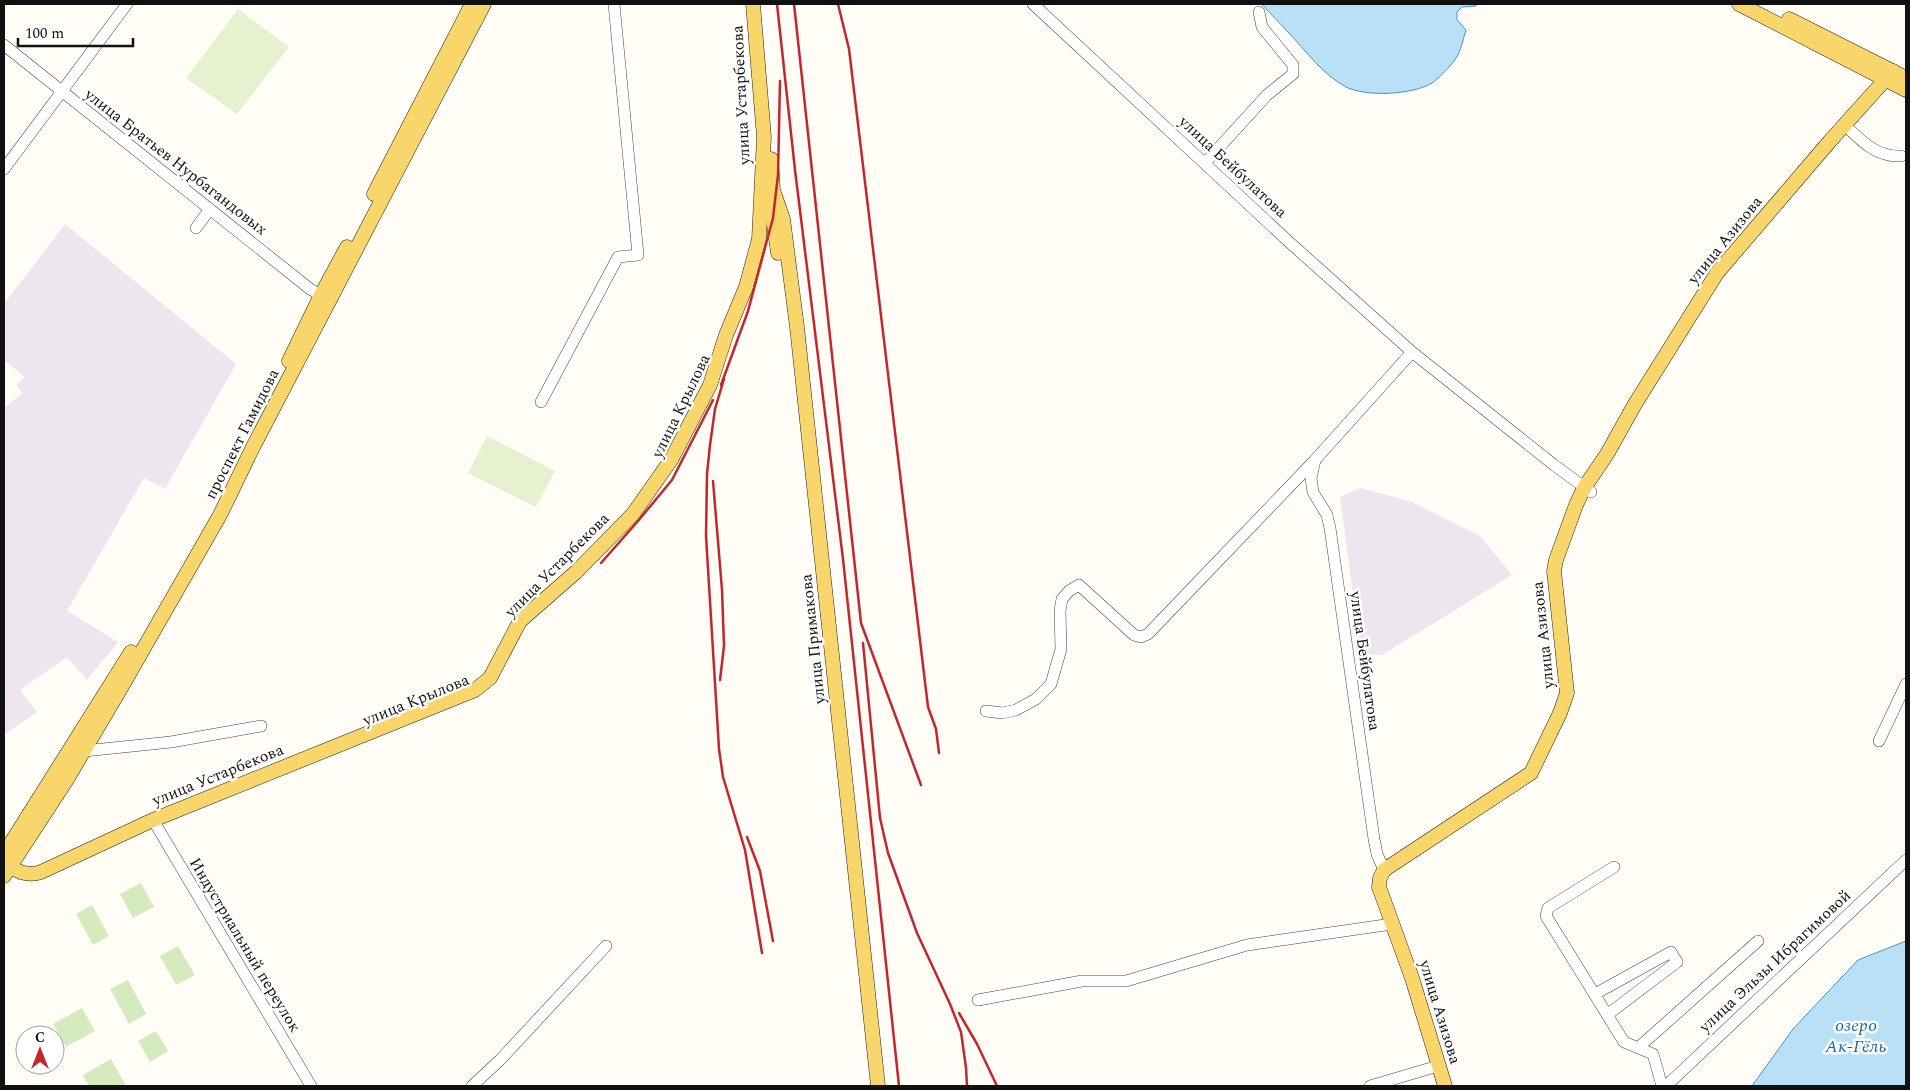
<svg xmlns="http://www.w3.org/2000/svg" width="1910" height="1090" viewBox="0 0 1910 1090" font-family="Spectral,serif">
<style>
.industrial{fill:#eee6ef}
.green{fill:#d5ebbd}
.pitch{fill:#e6f2cf}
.water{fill:#b9e0f7;stroke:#3f96cf}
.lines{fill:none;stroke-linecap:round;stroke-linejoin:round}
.minor-casing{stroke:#444;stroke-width:12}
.major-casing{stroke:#222;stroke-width:15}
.minor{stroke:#fff;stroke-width:11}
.major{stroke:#f9d66b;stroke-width:14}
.rail{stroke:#c4262e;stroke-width:2.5}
.labels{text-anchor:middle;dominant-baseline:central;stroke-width:5;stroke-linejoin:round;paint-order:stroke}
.street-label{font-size:16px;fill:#111;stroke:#fff}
.water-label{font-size:18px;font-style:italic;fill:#1768a6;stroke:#fff}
</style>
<rect width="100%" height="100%" fill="#fffdf5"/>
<g class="industrial">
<path d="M65 224 236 364 165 489 144 478 67 611 118 642 87 680 67 657 20 690 37 712 4 735V408L22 394 17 384 25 377 4 360V304Z"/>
<path d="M1360 488 1410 501 1480 536 1512 575 1382 655 1361 654 1340 497Z"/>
</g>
<g class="green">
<path d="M141 883 154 907 133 918 120 894Z"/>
<path d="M92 905 109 936 93 945 76 914Z"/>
<path d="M178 946 195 975 176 985 160 956Z"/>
<path d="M128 980 146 1014 129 1024 110 989Z"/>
<path d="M82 1008 95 1031 66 1047 53 1024Z"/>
<path d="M156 1031 168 1051 150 1062 138 1041Z"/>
<path d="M111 1059 126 1086H89L83 1075Z"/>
</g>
<g class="pitch">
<path d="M238 9 289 47 237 114 186 78Z"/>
<path d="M487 436 555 471 536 507 468 473Z"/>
</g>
<g class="water">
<path d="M1262 4H1476V6L1462 7 1457 12V20L1466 30C1463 39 1461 51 1456 58 1451 66 1439 78 1432 83 1412 95 1366 97 1346 87 1322 74 1306 51 1288 32 1279 22 1270 14 1262 4Z"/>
<path d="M1906 941V1086H1752L1793 1029 1858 960Z"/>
</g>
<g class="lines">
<defs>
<g id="minor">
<path d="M1033 4 1288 241 1412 352 1554 465 1591 492"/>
<path d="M4 45 310 289 321 295 329 294"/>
<path d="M1845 125C1861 141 1876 157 1901 156"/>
<path d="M1205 163 1267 95 1293 74V65L1266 32 1262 27 1259 12"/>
<path d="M4 169 127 4"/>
<path d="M196 228 210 209"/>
<path d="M541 402 618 257 638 255 614 4"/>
<path d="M1315 460 1311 478 1313 492 1327 515 1330 528 1374 839 1377 854 1384 870"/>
<path d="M986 711 1002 713 1016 710 1036 699 1051 684 1061 649 1060 611 1062 599 1069 591 1079 585 1134 635 1141 637 1148 634 1315 460 1412 352"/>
<path d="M1879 741 1906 684"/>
<path d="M84 751 171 742 261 726"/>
<path d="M153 820 311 1086"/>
<path d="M1614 867 1548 908 1546 916 1624 1042 1653 1054 1662 1086"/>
<path d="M1595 994 1671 952 1677 962 1607 1015"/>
<path d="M978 1000 1082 981H1126L1247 945 1392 924"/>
<path d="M1639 1047 1758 941"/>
<path d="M472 1086 500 1060 606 946"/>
<path d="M1370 1086 1438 1066"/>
<path d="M1666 1086 1906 860"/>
</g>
<g id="major">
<path d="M1739 4 1906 90"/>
<path d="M1789 19 1906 78"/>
<path d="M771 159 773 190 783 219 797 327 878 1086"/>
<path d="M374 194 472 4"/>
<path d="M762 197 773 218 778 253"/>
<path d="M289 361 321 295 347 247"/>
<path d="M4 854 131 652"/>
<path d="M4 863C16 871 27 877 41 872L153 820 475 690 490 678 520 621 576 572 633 514 671 460 710 385 726 335 746 287 759 239 764 137 753 4"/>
<path d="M4 876 66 781 121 688 220 515 253 447 484 4"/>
<path d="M1445 1086 1412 978 1379 887 1380 878 1384 870 1531 773 1560 713 1567 693 1554 571 1556 560 1576 505 1584 488 1607 454 1635 404 1717 273 1830 141 1893 71"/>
</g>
</defs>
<use href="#minor" class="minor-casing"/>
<use href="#major" class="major-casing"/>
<use href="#minor" class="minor"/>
<use href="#major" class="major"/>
<g class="rail">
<path d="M777 4 795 170 843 559 899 1086"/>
<path d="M794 4 861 623 921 785"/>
<path d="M838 4 849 49 928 707 936 729 939 753"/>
<path d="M724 379 715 409 710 445 707 474 706 536 719 749 723 777 745 850 762 953"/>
<path d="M721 385 748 311 773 218 778 175 780 81"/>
<path d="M713 481 722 590 724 646 720 680"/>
<path d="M601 563 638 521 672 480 713 400"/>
<path d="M863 643 880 818 888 853 917 933 950 1004 961 1032 966 1068 967 1086"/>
<path d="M747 837 760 871 773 941"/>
<path d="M959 1013 977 1044 997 1086"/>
</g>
</g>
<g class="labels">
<g class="street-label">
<text transform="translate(741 95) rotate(-93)">улица Устарбекова</text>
<text transform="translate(176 162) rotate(38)">улица Братьев Нурбагандовых</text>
<text transform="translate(1233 167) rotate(43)">улица Бейбулатова</text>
<text transform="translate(1725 240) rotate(-51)">улица Азизова</text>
<text transform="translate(681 406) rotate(-64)">улица Крылова</text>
<text transform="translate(242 434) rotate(-63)">проспект Гамидова</text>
<text transform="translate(557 565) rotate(-45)">улица Устарбекова</text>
<text transform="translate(1543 635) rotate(-96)">улица Азизова</text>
<text transform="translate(813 639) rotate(-96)">улица Примакова</text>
<text transform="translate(1365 661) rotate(82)">улица Бейбулатова</text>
<text transform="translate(416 700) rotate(-22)">улица Крылова</text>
<text transform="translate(218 775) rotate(-22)">улица Устарбекова</text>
<text transform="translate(245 945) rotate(59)">Индустриальный переулок</text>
<text transform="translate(1775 961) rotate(-43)">улица Эльзы Ибрагимовой</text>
<text transform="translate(1440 1012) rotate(73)">улица Азизова</text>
</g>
<g class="water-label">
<text x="1856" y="1025">озеро<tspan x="1856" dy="21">Ак-Гёль</tspan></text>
</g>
</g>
<rect width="1910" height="1090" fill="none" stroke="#111111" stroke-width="10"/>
<g transform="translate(40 1050)"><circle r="24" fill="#ffffff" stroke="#a0a0a0"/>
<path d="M0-4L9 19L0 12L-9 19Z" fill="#c4262e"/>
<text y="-8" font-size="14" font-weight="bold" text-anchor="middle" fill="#111111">С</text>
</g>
<path d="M18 38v8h115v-8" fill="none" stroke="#111111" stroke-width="2.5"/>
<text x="25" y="38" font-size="15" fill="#111111" stroke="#ffffff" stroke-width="4" paint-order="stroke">100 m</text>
</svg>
